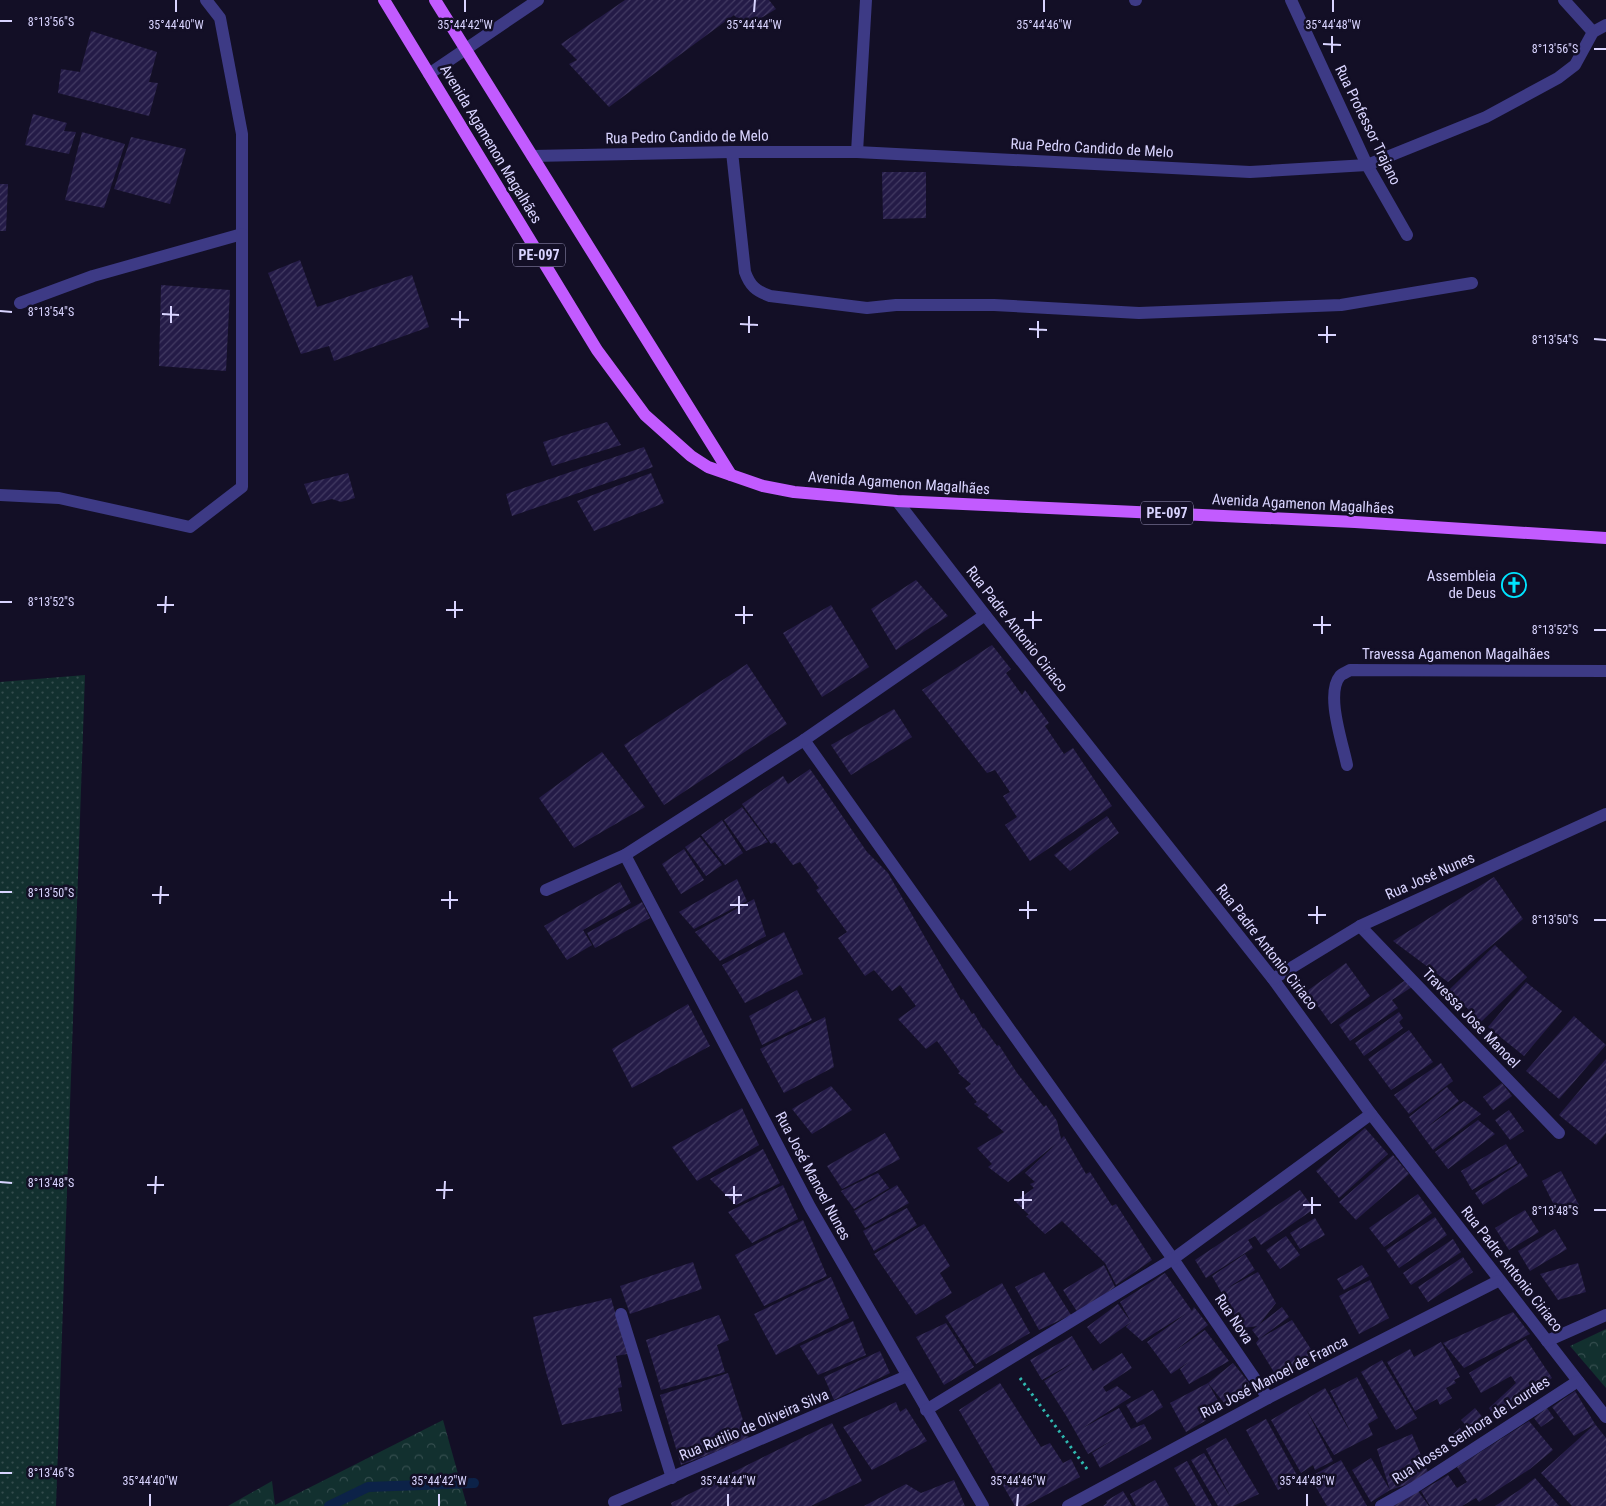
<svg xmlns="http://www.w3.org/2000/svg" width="1606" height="1506" viewBox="0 0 1606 1506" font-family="'Roboto Condensed',sans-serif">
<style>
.grass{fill:url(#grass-dots)}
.forest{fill:url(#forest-crowns)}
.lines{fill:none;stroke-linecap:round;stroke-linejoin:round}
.stream{stroke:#0c2248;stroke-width:10}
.building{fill:url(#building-hatch)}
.path{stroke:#2fb8b0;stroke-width:3;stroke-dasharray:2.5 4;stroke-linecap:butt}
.service{stroke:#3d3a85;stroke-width:12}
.minor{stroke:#3d3a85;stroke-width:12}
.primary{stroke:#c25bff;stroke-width:12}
.ticks{fill:none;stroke:#d9d4ff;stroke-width:2}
.labels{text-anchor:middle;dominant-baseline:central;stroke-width:5;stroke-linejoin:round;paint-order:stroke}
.shield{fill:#130f26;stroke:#9e99be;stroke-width:1}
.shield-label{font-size:14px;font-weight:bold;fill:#d9d4ff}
.street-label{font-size:15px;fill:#d9d4ff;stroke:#130f26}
.poi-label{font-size:15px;fill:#d9d4ff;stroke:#130f26;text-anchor:end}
.ticks-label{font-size:12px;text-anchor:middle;fill:#d9d4ff;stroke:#130f26;stroke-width:5;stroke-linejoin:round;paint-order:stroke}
</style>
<defs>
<pattern id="grass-dots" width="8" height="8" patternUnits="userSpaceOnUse" patternTransform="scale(1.25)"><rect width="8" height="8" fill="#12302f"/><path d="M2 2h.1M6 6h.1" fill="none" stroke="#344d4e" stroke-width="1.8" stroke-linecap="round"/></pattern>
<pattern id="forest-crowns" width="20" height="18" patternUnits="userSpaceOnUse" patternTransform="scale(1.25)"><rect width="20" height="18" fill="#12302f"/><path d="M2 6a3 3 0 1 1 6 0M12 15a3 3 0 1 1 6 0" fill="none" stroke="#344d4e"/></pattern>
<pattern id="building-hatch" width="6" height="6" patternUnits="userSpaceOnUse" patternTransform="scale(1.25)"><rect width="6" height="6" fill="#241b47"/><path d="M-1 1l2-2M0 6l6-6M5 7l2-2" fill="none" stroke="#433b63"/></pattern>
</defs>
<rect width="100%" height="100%" fill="#130f26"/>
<path class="grass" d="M85 675 56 1506H0V682Z"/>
<g class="forest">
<path d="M1606 1329V1388L1570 1346Z"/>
<path d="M443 1420 467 1506H228L272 1481 275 1505Z"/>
</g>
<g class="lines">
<path class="stream" d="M329 1506 368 1487 474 1483"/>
</g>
<g class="building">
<path d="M625 0H769L776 9 745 28 734 15 609 107 569 64 577 60 561 44Z"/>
<path d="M91 31 157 52 149 82 158 83 149 116 58 93 61 69 80 72Z"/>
<path d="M33 114 67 123 64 131 76 132 69 154 25 145Z"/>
<path d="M82 132 125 144 104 208 65 200Z"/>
<path d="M131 137 186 149 170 204 114 189Z"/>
<path d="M882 172H926V218L883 219Z"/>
<path d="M0 184H8L6 231H0Z"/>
<path d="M300 260 317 307 412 275 429 327 334 361 329 346 301 354 268 273Z"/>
<path d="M161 285 230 290 226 371 159 366Z"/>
<path d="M607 422 621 445 552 466 543 442Z"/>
<path d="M644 447 653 467 512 516 506 494Z"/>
<path d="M348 473 355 498 341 502 332 499 312 504 304 484Z"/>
<path d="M651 473 664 503 594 531 577 501Z"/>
<path d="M916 580 948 616 896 650 871 609Z"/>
<path d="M831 605 869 667 822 697 783 633Z"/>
<path d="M992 645 1011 669 1006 673 1022 695 1025 690 1049 723 1045 726 1064 754 1073 748 1112 806 1030 861 1005 825 1017 817 1003 796 1010 792 995 770 987 773 922 690Z"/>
<path d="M747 664 787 724 664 805 624 745Z"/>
<path d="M894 709 912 737 851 775 831 745Z"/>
<path d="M602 752 645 807 574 848 539 798Z"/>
<path d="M810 769 867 852 888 873 961 1000 963 999 972 1014 974 1013 983 1029 984 1028 997 1046 999 1045 1017 1073 1044 1107 1046 1105 1057 1121 1061 1139 1064 1136 1086 1174 1090 1172 1112 1206 1116 1204 1152 1260 1116 1285 1105 1263 1062 1221 1045 1234 1026 1216 1029 1215 1015 1201 1034 1188 1030 1184 1035 1182 1025 1173 1057 1143 1008 1182 988 1167 992 1164 977 1148 1004 1132 987 1117 989 1115 974 1104 977 1102 965 1088 971 1084 958 1073 960 1072 937 1041 926 1049 898 1019 916 1006 900 985 892 991 874 970 865 976 838 938 847 932 816 890 819 888 800 862 793 865 775 842 771 844 742 804 783 776 788 784Z"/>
<path d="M742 807 768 842 746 851 724 820Z"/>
<path d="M1107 816 1119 833 1070 871 1054 855Z"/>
<path d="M722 820 743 853 725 865 701 835Z"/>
<path d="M700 837 722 865 706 876 685 847Z"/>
<path d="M684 849 704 880 681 894 662 864Z"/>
<path d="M1494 877 1523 919 1448 982 1393 941Z"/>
<path d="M737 879 747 901 694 929 679 912Z"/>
<path d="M620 882 631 903 583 930 592 945 567 960 544 926Z"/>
<path d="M754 899 766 936 720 961 695 932Z"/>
<path d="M642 902 650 918 595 948 587 933Z"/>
<path d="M784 932 803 974 745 1003 722 965Z"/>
<path d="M1495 945 1527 977 1481 1022 1449 990Z"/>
<path d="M1346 963 1370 996 1331 1024 1307 991Z"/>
<path d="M1407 979 1412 987 1392 1000 1398 1008 1350 1041 1339 1025Z"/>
<path d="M1526 982 1562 1011 1524 1056 1488 1027Z"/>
<path d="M797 990 812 1020 762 1045 749 1016Z"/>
<path d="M688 1004 710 1046 632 1088 612 1049Z"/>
<path d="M1399 1012 1403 1018 1399 1022 1403 1028 1364 1056 1355 1043Z"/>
<path d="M1574 1016 1606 1045 1559 1099 1526 1071Z"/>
<path d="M825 1017 834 1067 784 1093 760 1049Z"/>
<path d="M1409 1030 1433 1062 1391 1090 1368 1059Z"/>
<path d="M1606 1059V1133L1596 1145 1559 1115Z"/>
<path d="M1441 1063 1453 1081 1409 1114 1394 1095Z"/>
<path d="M1502 1083 1512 1096 1493 1110 1483 1097Z"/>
<path d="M831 1086 852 1110 812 1134 792 1109Z"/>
<path d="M1447 1087 1459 1101 1426 1128 1464 1101 1481 1114 1433 1150 1409 1117Z"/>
<path d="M742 1108 759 1145 697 1181 672 1147Z"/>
<path d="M1509 1110 1524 1131 1510 1140 1495 1120Z"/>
<path d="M1478 1120 1495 1134 1448 1169 1435 1152Z"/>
<path d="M1365 1128 1388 1154 1339 1198 1316 1171Z"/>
<path d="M885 1133 900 1159 842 1189 827 1166Z"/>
<path d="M1506 1144 1518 1163 1472 1190 1461 1171Z"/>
<path d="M763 1149 780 1183 736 1205 710 1179Z"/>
<path d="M1393 1155 1409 1174 1356 1220 1339 1202Z"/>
<path d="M1520 1163 1528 1176 1483 1205 1475 1193Z"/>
<path d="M1561 1171 1580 1207 1560 1217 1542 1181Z"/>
<path d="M878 1173 889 1188 854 1209 841 1191Z"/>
<path d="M783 1185 798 1219 752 1243 728 1212Z"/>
<path d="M897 1185 909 1203 865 1228 854 1211Z"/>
<path d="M1300 1190 1314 1209 1261 1245 1255 1236 1248 1240 1253 1248 1206 1278 1195 1260Z"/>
<path d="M1418 1194 1432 1213 1384 1247 1369 1228Z"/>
<path d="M907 1208 917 1225 874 1251 863 1231Z"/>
<path d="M1525 1210 1539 1232 1509 1250 1495 1228Z"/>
<path d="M1435 1217 1447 1235 1399 1268 1386 1250Z"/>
<path d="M1315 1218 1325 1235 1300 1249 1290 1233Z"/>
<path d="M803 1220 827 1276 764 1306 735 1255Z"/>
<path d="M924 1224 950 1266 940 1273 952 1293 916 1315 874 1254Z"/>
<path d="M1555 1229 1567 1249 1530 1271 1518 1251Z"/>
<path d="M1286 1236 1300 1255 1280 1269 1266 1250Z"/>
<path d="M1453 1239 1461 1252 1411 1285 1403 1273Z"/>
<path d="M1245 1254 1255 1270 1226 1289 1258 1272 1276 1303 1258 1326 1242 1328 1212 1276Z"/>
<path d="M1463 1257 1473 1272 1428 1302 1418 1287Z"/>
<path d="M693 1262 702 1289 630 1314 620 1286Z"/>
<path d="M1578 1263 1586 1292 1558 1300 1540 1274Z"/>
<path d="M1104 1265 1115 1287 1078 1313 1063 1290Z"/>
<path d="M1362 1265 1369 1276 1344 1290 1337 1279Z"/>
<path d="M1044 1272 1071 1315 1039 1330 1015 1287Z"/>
<path d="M1165 1273 1192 1311 1194 1307 1208 1325 1172 1353 1205 1330 1229 1361 1189 1384 1180 1369 1190 1361 1171 1374 1147 1342 1187 1313 1142 1341 1126 1327 1131 1322 1100 1344 1087 1327 1118 1304 1131 1322 1120 1302Z"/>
<path d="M831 1277 849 1318 776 1355 754 1314Z"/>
<path d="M1370 1280 1389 1318 1359 1334 1339 1296Z"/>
<path d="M1002 1283 1030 1333 976 1364 945 1316Z"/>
<path d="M611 1298 627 1354 616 1356 622 1387 618 1388 622 1411 562 1425 546 1372 533 1317Z"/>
<path d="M1282 1307 1289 1317 1259 1339 1292 1320 1314 1354 1277 1377 1256 1343 1259 1339 1252 1330Z"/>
<path d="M1513 1312 1530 1334 1464 1368 1443 1343Z"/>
<path d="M719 1315 729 1340 717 1345 725 1372 661 1390 646 1340Z"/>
<path d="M853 1321 866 1355 818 1375 800 1346Z"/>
<path d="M946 1323 974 1367 944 1385 916 1337Z"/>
<path d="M1072 1336 1093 1371 1122 1353 1132 1368 1103 1387 1106 1392 1117 1386 1131 1397 1081 1429 1119 1408 1131 1429 1144 1424 1152 1439 1100 1468 1092 1453 1116 1438 1088 1454 1067 1417 1044 1381 1076 1361 1042 1380 1030 1360Z"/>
<path d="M1526 1339 1552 1378 1524 1396 1518 1387 1526 1402 1495 1419 1489 1408 1516 1383 1511 1376 1481 1393 1469 1373Z"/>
<path d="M1441 1342 1460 1377 1454 1380 1456 1383 1446 1388 1452 1398 1440 1405 1437 1399 1415 1411 1387 1362 1410 1349 1414 1357Z"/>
<path d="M880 1351 890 1373 834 1400 824 1377Z"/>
<path d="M1382 1360 1417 1418 1396 1430 1361 1372Z"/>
<path d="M1233 1363 1250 1384 1225 1404 1208 1383Z"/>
<path d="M728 1373 749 1439 681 1465 660 1395Z"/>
<path d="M1357 1377 1378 1418 1368 1424 1373 1435 1334 1455 1306 1409 1333 1461 1315 1470 1313 1465 1301 1473 1271 1420 1325 1388 1352 1435 1330 1391Z"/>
<path d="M1000 1383 1041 1447 1050 1443 1063 1463 1071 1459 1080 1477 1025 1506H1015L959 1410Z"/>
<path d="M1208 1383 1221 1406 1205 1421 1186 1432 1170 1403Z"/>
<path d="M1153 1390 1163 1407 1137 1423 1126 1405Z"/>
<path d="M1575 1391 1595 1424 1574 1436 1552 1407Z"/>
<path d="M896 1402 900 1412 906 1408 927 1441 872 1470 843 1427Z"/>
<path d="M1475 1408 1488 1424 1475 1435 1461 1420Z"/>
<path d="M1547 1408 1554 1418 1541 1427 1534 1418Z"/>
<path d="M1266 1419 1299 1479 1278 1490 1246 1430Z"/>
<path d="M1529 1421 1553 1450 1530 1469 1479 1502 1476 1498 1462 1506H1430L1421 1491 1448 1475 1457 1488 1467 1482 1457 1467Z"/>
<path d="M832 1423 862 1481 811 1506H672L671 1503Z"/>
<path d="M1595 1424 1606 1438V1506H1572L1541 1473Z"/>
<path d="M1460 1428 1468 1437 1460 1443 1452 1435Z"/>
<path d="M1412 1434 1430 1477 1390 1490 1371 1502 1352 1470 1371 1458 1390 1490 1377 1449Z"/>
<path d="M1226 1438 1259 1494 1233 1506H1218L1191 1460 1204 1453 1231 1498 1206 1449Z"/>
<path d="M1341 1460 1367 1506H1327L1310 1477Z"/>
<path d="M1187 1461 1212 1506H1196L1174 1468Z"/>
<path d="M1535 1478 1559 1506H1495L1518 1491Z"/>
<path d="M954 1480 965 1506H864L906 1484 921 1493Z"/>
<path d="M1155 1480 1169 1506H1136L1130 1494Z"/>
<path d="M1415 1487 1429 1506H1390Z"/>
<path d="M1123 1491 1132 1506H1103L1107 1503 1106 1501Z"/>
</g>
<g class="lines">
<path class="path" d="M1020 1378 1087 1469"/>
<path class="service" d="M732 152 745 272C750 286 756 291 770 296L867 308 896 305H994L1139 313 1341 305 1472 283"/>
<g class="minor">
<path d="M1135 0H1136"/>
<path d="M1291 0 1367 165 1407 235"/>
<path d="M1564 0 1593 32"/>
<path d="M429 74 538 0"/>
<path d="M857 152 866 0"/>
<path d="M532 156 732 152H857L1250 172 1367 165 1486 117 1558 78 1575 65 1593 32 1606 25"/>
<path d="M20 303 93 276 242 234V134L220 18 206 0"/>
<path d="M0 495 59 498 190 527 242 487V234"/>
<path d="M897 501 985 615 1273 979 1371 1114 1606 1417"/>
<path d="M804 740 1173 1259 1268 1398"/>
<path d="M1347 765C1343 744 1325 694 1340 676 1342 674 1347 672 1350 670L1606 671"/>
<path d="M625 855 810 1207 983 1506"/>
<path d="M546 890 625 855 804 740 985 615"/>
<path d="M1360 926 1559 1133"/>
<path d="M1273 979 1360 926 1606 814"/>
<path d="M621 1314 672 1478"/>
<path d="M1547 1341 1606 1315"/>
<path d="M926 1410 1173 1259 1371 1114"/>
<path d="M614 1502 907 1376"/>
<path d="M1068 1506 1268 1398 1498 1281"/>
<path d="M1381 1506 1415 1487 1578 1381"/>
</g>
<g class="primary">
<path d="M384 0 597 350 645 415 691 456 708 467 763 486 794 492 897 501 1355 522 1606 538"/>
<path d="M435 0 731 475"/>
</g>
</g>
<path class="ticks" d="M176 12V0M465 12V0M754 12 755 0M1044 12V0M1333 12V0M0 21H12M1323 44 1341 45M1594 49H1606M1332 53V36M0 311 12 312M162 314 179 315M451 319 469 320M171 323V306M740 324 758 325M460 328V311M1029 329 1047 330M749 333V316M1318 335H1336M1038 338V321M1594 339 1606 340M1327 343V326M0 602H12M157 605H174M446 610H463M165 613 166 596M735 615H753M455 618V601M1024 620H1042M744 624V606M1313 625H1331M1033 629V611M1594 630H1606M1322 634V616M0 892H12M152 895H169M441 900H458M160 904 161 886M730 905H748M450 909V891M1019 910H1037M739 914V896M1308 915H1326M1028 919V901M1594 920H1606M1317 924V906M0 1182 12 1183M147 1185H164M436 1190H453M155 1194 156 1176M725 1195H742M444 1199 445 1181M1014 1200H1032M734 1204V1186M1303 1205H1321M1023 1209V1191M1594 1210H1606M1312 1214V1197M0 1473H12M150 1506V1494M439 1506V1494M728 1506V1494M1017 1506 1018 1494M1307 1506V1494"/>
<defs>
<symbol id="church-ring" viewBox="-11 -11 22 22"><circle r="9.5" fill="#130f26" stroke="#00e5ff" stroke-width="1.5"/><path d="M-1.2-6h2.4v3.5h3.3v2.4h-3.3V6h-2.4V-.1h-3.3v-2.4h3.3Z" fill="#00e5ff"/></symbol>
</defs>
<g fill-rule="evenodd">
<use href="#church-ring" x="1500" y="571" width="28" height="28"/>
</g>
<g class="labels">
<g class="shield">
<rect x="513" y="243.5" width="52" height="23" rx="4"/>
<rect x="1141" y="501.5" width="52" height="23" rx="4"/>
</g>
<g class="shield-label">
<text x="539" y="255">PE-097</text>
<text x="1167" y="513">PE-097</text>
</g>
<g class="street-label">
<text transform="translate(1368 125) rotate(64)">Rua Professor Trajano</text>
<text transform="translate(687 137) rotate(-1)">Rua Pedro Candido de Melo</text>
<text transform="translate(491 144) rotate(59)">Avenida Agamenon Magalhães</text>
<text transform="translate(1092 148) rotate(3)">Rua Pedro Candido de Melo</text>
<text transform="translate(899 483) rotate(4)">Avenida Agamenon Magalhães</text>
<text transform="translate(1303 504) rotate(3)">Avenida Agamenon Magalhães</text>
<text transform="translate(1017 629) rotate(52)">Rua Padre Antonio Ciriaco</text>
<text x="1456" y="654">Travessa Agamenon Magalhães</text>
<text transform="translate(1430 876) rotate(-24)">Rua José Nunes</text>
<text transform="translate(1267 947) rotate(52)">Rua Padre Antonio Ciriaco</text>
<text transform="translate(1471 1018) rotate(46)">Travessa Jose Manoel</text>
<text transform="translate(813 1176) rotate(62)">Rua José Manoel Nunes</text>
<text transform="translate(1512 1269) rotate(52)">Rua Padre Antonio Ciriaco</text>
<text transform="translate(1234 1319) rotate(56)">Rua Nova</text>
<text transform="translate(1274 1377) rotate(-27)">Rua José Manoel de Franca</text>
<text transform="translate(754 1425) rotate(-23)">Rua Rutilio de Oliveira Silva</text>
<text transform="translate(1471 1430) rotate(-33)">Rua Nossa Senhora de Lourdes</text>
</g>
<g class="poi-label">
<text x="1496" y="576">Assembleia<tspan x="1496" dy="17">de Deus</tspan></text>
</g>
</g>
<g class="ticks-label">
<text x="51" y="26">8°13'56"S</text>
<text x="176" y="29">35°44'40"W</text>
<text x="465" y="29">35°44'42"W</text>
<text x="754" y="29">35°44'44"W</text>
<text x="1044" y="29">35°44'46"W</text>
<text x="1333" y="29">35°44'48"W</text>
<text x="1555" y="53">8°13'56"S</text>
<text x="51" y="316">8°13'54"S</text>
<text x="1555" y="344">8°13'54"S</text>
<text x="51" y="606">8°13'52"S</text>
<text x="1555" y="634">8°13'52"S</text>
<text x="51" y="897">8°13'50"S</text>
<text x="1555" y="924">8°13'50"S</text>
<text x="51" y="1187">8°13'48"S</text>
<text x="1555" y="1215">8°13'48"S</text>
<text x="51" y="1477">8°13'46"S</text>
<text x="150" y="1485">35°44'40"W</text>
<text x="439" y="1485">35°44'42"W</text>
<text x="728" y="1485">35°44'44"W</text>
<text x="1018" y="1485">35°44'46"W</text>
<text x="1307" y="1485">35°44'48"W</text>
</g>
</svg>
